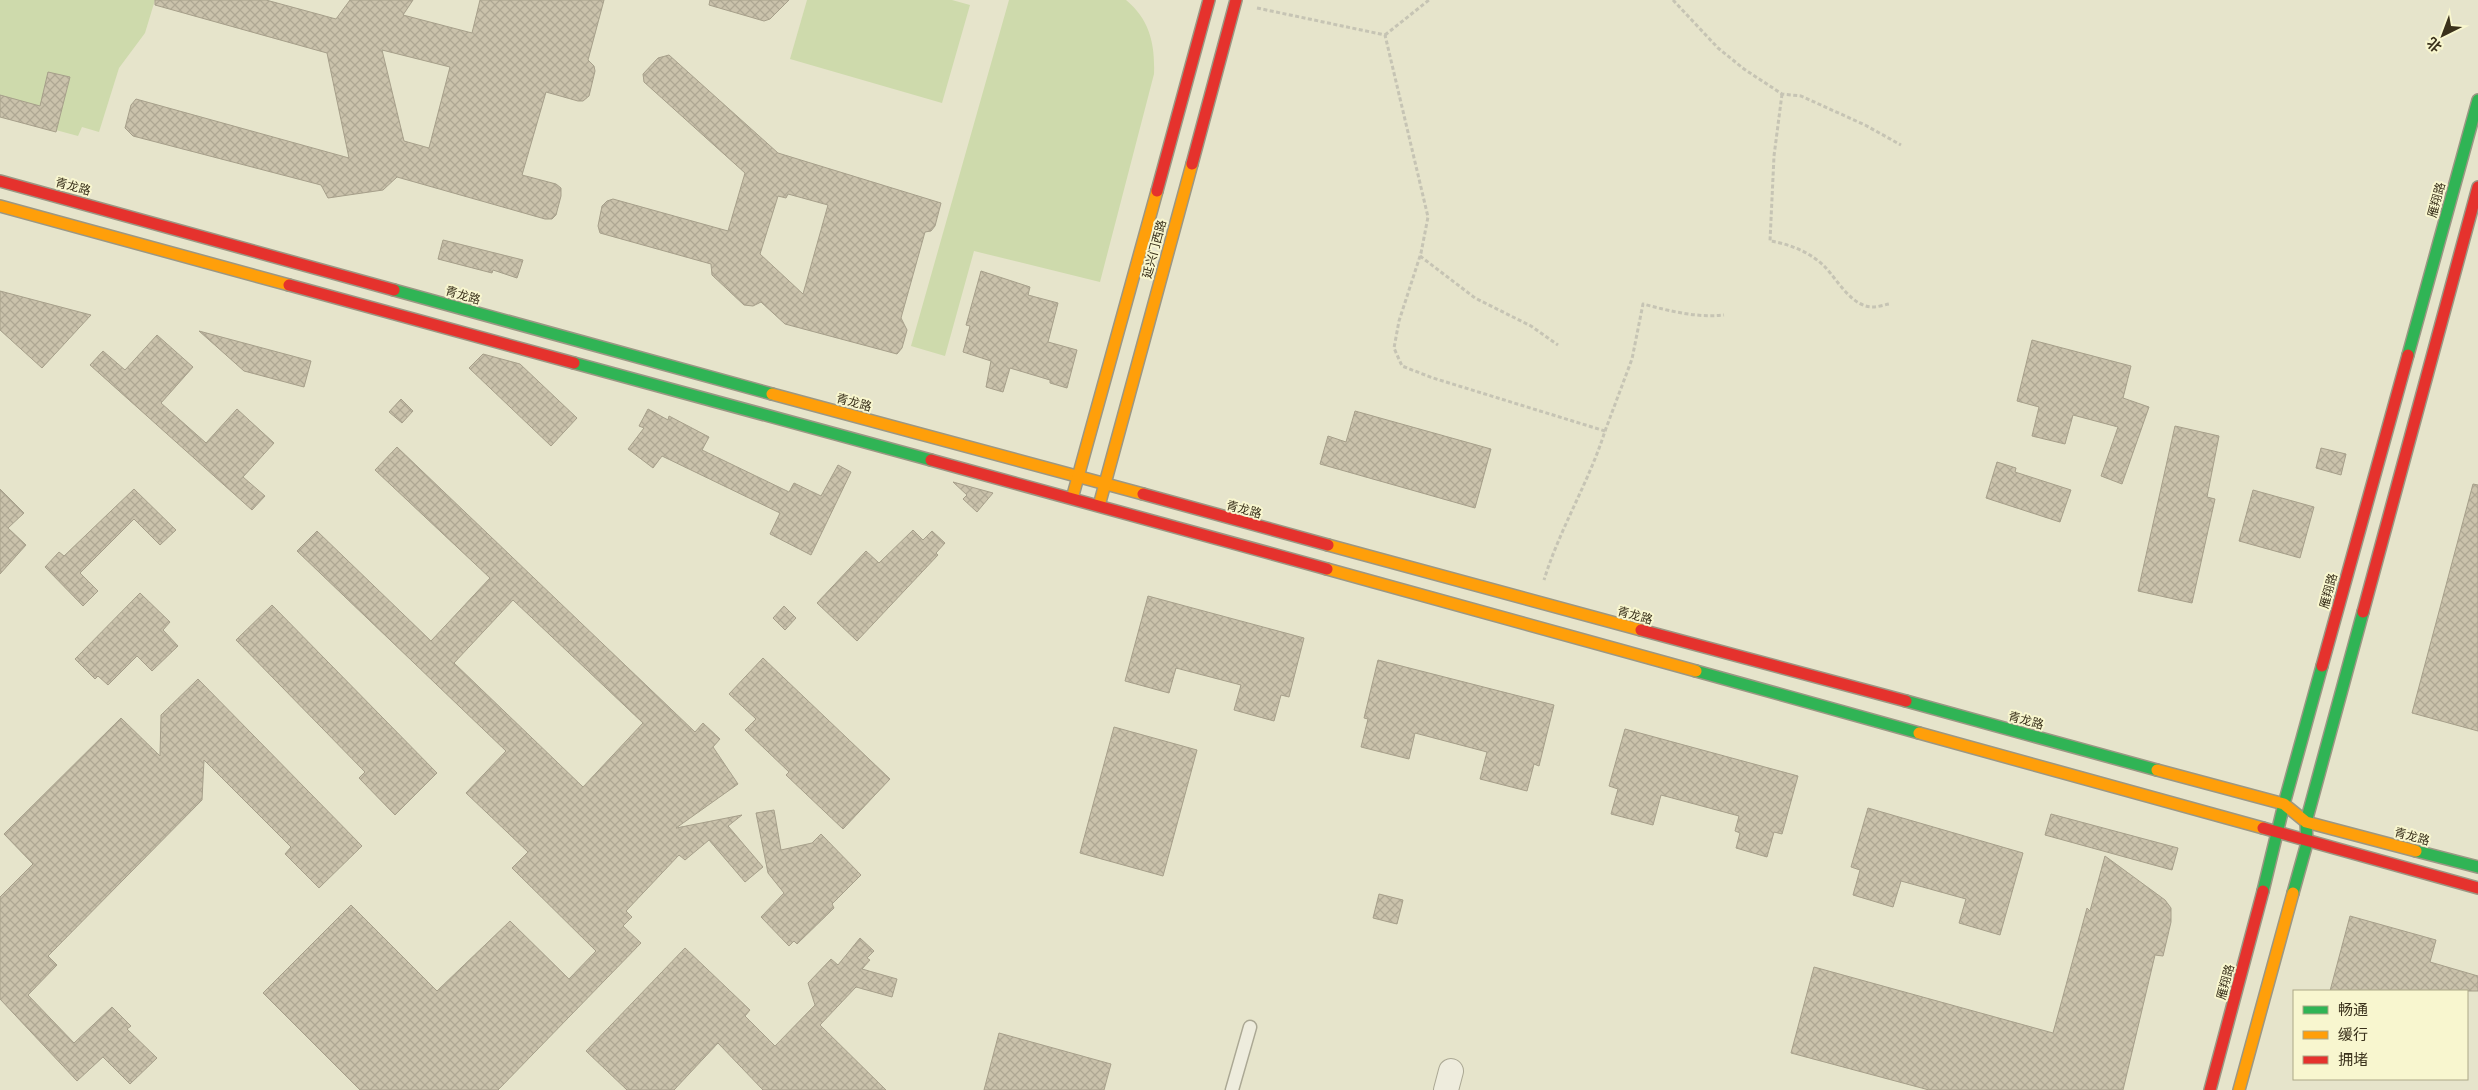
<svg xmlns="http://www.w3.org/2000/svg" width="2478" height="1090" viewBox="0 0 2478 1090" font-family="'IBM Plex Serif','Noto Sans SC',serif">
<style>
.grass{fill:#cedaac}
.building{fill:url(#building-cross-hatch);stroke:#a69f8a;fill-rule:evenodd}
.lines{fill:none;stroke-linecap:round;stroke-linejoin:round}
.lane-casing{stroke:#aba894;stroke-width:15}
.street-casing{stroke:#aba894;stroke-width:26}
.fast-casing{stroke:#9b9784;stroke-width:14}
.slow-casing{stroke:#9b9784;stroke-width:14}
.jam-casing{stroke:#9b9784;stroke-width:14}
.path{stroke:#c6c4b4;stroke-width:3;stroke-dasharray:4 2.5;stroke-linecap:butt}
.lane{stroke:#eeecdd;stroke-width:12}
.street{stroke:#eeecdd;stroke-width:24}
.fast{stroke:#30b455;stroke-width:11}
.slow{stroke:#ff9f0a;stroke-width:11}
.jam{stroke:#e5322d;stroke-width:11}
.labels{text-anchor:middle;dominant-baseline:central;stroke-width:4;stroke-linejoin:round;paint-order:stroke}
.street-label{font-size:12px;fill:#3a311b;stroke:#f8f6cf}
</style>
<defs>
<pattern id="building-cross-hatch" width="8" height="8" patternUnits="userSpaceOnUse" patternTransform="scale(1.25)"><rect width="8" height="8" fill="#cac2ab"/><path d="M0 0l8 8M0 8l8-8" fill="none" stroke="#aea793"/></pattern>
</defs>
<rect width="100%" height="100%" fill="#e6e4cb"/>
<g class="grass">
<path d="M0 0H155L145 33 119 68 99 132 82 127 78 136 0 115Z"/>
<path d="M807 0H952L970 5 942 103 790 59Z"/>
<path d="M1009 0H1126C1150 20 1155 44 1154 74L1100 282 974 251 945 356 911 346Z"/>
</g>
<g class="building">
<path d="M155 0H266L336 19 350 0H413L403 15 472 33 480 0H604L588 60 594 66 595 71 589 96 583 101H578L546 92 522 175 556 184 561 188V196L556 215 552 219H545L397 177 383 190 328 198 321 185 133 136 125 128 131 105 136 99 349 158 327 53 155 5ZM382 50 450 67 429 148 404 141Z"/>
<path d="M710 0H789L770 19 764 21 709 5Z"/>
<path d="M669 55 778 153 941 203 935 226 931 231 925 232 901 318 907 330 902 348 897 354 785 324 761 302 753 306 744 305 712 275 711 264 600 233 598 226 602 206 607 201 613 199 728 231 745 173 644 82 643 74 658 58ZM788 194 828 205 803 294 760 254 778 196 786 198Z"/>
<path d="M48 72 70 77 56 132 0 117V95L40 106Z"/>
<path d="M443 240 523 260 517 278 493 270 492 273 438 259Z"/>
<path d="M981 271 1030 287 1028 295 1058 303 1048 342 1077 350 1067 388 1050 383V380L1010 368 1003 392 986 387 991 361 963 352 970 326 966 325Z"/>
<path d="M0 291 91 315 42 368 0 330Z"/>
<path d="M199 331 311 361 304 387 244 371Z"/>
<path d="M157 335 193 367 161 403 206 443 237 409 274 443 243 477 265 496 252 510 90 365 103 351 125 370Z"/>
<path d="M2032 340 2131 366 2123 398 2149 407 2122 484 2101 476 2118 427 2073 415 2065 444 2032 436 2039 407 2017 401Z"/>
<path d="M483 354 520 364 577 418 551 446 469 368Z"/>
<path d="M401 399 413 411 402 423 389 412Z"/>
<path d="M648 409 668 420 669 416 709 437 702 450 789 492 794 483 821 496 838 465 851 472 811 555 770 534 780 513 662 456 653 468 628 449 644 428 639 426Z"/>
<path d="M1355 411 1491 449 1475 508 1320 464 1328 436 1346 442Z"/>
<path d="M2175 426 2219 436 2207 497 2215 499 2192 603 2138 591Z"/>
<path d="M397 447 695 732 703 723 720 739 713 747 738 784 676 828 742 815 728 826 763 867 745 882 709 840 685 860 679 855 626 911 632 917 623 926 641 943 498 1090H360L263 993 351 905 437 991 510 921 569 979 596 951 512 868 528 852 466 793 506 751 297 551 317 531 431 641 490 578 375 470ZM513 600 643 723 583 787 454 663Z"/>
<path d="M2321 448 2346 454 2341 475 2316 468Z"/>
<path d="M1997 462 2016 468 2015 472 2071 490 2060 522 1986 498Z"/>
<path d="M953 482 993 493 977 512 963 499 967 495Z"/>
<path d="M2473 484 2478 485V731L2412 713Z"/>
<path d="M0 489 24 513 8 528 26 545 0 574Z"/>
<path d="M134 489 176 530 160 545 134 519 80 573 98 591 83 606 45 567 59 552 64 556Z"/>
<path d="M2253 490 2314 507 2300 558 2239 541Z"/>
<path d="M913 530 923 540 932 531 945 543 936 553 938 555 857 641 817 603 866 551 879 563Z"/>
<path d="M140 593 170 622 163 630 178 646 152 671 137 656 108 685 98 676 95 679 75 659Z"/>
<path d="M1148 596 1304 638 1289 697 1281 695 1274 721 1234 710 1241 685 1176 668 1169 693 1125 681Z"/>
<path d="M272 605 437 773 395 815 359 778 365 772 236 640Z"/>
<path d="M784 606 796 618 785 630 773 618Z"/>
<path d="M763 658 890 779 843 829 786 775 789 772 745 730 756 719 729 694Z"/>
<path d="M1378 660 1554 705 1539 766 1534 764 1527 791 1480 779 1487 752 1415 733 1409 759 1361 747 1368 719 1364 718Z"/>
<path d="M198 679 362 846 319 888 285 854 291 847 204 760 202 800 48 956 57 965 28 995 74 1043 112 1007 131 1026 127 1029 157 1058 130 1084 103 1057 77 1081 0 999V897L33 864 4 834 121 718 160 756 161 715Z"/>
<path d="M1114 727 1197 750 1163 876 1080 853Z"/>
<path d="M1625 729 1798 776 1782 834 1774 832 1767 857 1736 848 1740 833 1735 831 1739 816 1661 795 1653 825 1611 814 1618 789 1609 786Z"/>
<path d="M1868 808 2023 853 2000 935 1959 923 1966 899 1901 881 1893 907 1853 895 1860 870 1851 867Z"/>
<path d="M774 810 781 850 812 843 821 834 861 875 832 904 834 908 797 944 794 941 789 946 761 917 784 893 768 873 756 813Z"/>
<path d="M2051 814 2178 848 2172 870 2045 835Z"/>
<path d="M2105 856 2165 900 2171 908V922L2163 956 2155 955 2123 1090H1929L1791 1053 1814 967 2053 1033 2087 908 2090 911Z"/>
<path d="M1379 894 1403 900 1397 924 1373 918Z"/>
<path d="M2350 916 2436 940 2430 962 2478 976V991H2330Z"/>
<path d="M860 938 874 951 867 958 870 960 862 969 897 979 892 997 856 987 820 1025 886 1090H763L718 1043 674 1090H627L586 1051 685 948 750 1010 745 1016 775 1046 815 1005 808 983 831 959 838 965Z"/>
<path d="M999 1033 1111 1064 1104 1090H984Z"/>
</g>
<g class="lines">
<defs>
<path id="lane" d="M1232 1090 1250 1027"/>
<path id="street" d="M1446 1090 1451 1071"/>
<g id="fast">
<path d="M394 290 772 394"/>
<path d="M2408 355 2478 100"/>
<path d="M574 363 931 460"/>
<path d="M1696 671 1919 733"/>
<path d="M1906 701 2157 770"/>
<path d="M2416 851 2478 867"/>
<path d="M2263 891 2284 804 2322 666"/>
<path d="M2293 893 2307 843 2306 822 2363 612"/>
</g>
<g id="slow">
<path d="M0 206 289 285"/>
<path d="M772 394 1143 494"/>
<path d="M1073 495 1157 191"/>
<path d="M1100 502 1192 164"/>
<path d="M1328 545 1641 630"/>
<path d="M1327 569 1696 671"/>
<path d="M1919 733 2263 828"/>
<path d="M2157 770 2284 804 2306 822 2416 851"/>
<path d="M2239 1090 2293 893"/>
</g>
<g id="jam">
<path d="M1192 164 1236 0"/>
<path d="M0 181 394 290"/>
<path d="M1157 191 1209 0"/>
<path d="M289 285 574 363"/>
<path d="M931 460 1327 569"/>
<path d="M1143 494 1328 545"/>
<path d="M2363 612 2478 187"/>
<path d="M1641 630 1906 701"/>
<path d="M2322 666 2408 355"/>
<path d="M2263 828 2478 888"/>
<path d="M2210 1090 2263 891"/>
</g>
</defs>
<use href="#lane" class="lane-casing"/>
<use href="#street" class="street-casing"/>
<use href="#fast" class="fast-casing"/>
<use href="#slow" class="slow-casing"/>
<use href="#jam" class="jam-casing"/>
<g class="path">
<path d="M1673 0 1718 48 1744 69 1782 94 1801 96 1865 125 1901 145"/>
<path d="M1257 8 1385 35 1428 217 1421 253 1399 321 1394 348 1402 366 1433 378 1605 431C1589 482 1560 528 1544 580"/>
<path d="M1385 35 1429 0"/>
<path d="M1782 94 1774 156 1770 241C1790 244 1812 253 1826 268 1838 281 1852 307 1873 307 1878 307 1884 305 1889 304"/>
<path d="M1420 256 1475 298 1531 326 1558 345"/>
<path d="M1605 431 1632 359 1643 304C1670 311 1696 318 1724 315"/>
</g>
<use href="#lane" class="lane"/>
<use href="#street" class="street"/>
<use href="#fast" class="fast"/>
<use href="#slow" class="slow"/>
<use href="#jam" class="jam"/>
</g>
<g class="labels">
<g class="street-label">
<text transform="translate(73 186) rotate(15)">青龙路</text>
<text transform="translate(2436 200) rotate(-75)">雁翔路</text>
<text transform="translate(1154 249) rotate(-75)">延兴门西路</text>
<text transform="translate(463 295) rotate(16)">青龙路</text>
<text transform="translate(854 402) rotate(15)">青龙路</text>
<text transform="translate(1244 509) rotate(15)">青龙路</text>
<text transform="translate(2328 591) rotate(-75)">雁翔路</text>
<text transform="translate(1635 615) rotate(15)">青龙路</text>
<text transform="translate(2026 720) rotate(15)">青龙路</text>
<text transform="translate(2412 836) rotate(15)">青龙路</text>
<text transform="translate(2225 982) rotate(-75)">雁翔路</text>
</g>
</g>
<rect x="2293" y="990" width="175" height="90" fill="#f8f6cf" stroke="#aca787"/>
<rect x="2303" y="1006" width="25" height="8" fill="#30b455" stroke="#aca787"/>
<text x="2338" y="1015" font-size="15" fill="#3a311b">畅通</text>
<rect x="2303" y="1031" width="25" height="8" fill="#ff9f0a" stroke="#aca787"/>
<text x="2338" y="1040" font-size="15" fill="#3a311b">缓行</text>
<rect x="2303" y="1056" width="25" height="8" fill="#e5322d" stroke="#aca787"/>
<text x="2338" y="1065" font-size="15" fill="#3a311b">拥堵</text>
<g transform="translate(2443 35) rotate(222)" stroke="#f8f6cf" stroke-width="4" paint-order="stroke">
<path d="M0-4L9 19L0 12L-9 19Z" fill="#3a311b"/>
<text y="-8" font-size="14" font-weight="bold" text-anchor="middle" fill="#3a311b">北</text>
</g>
</svg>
